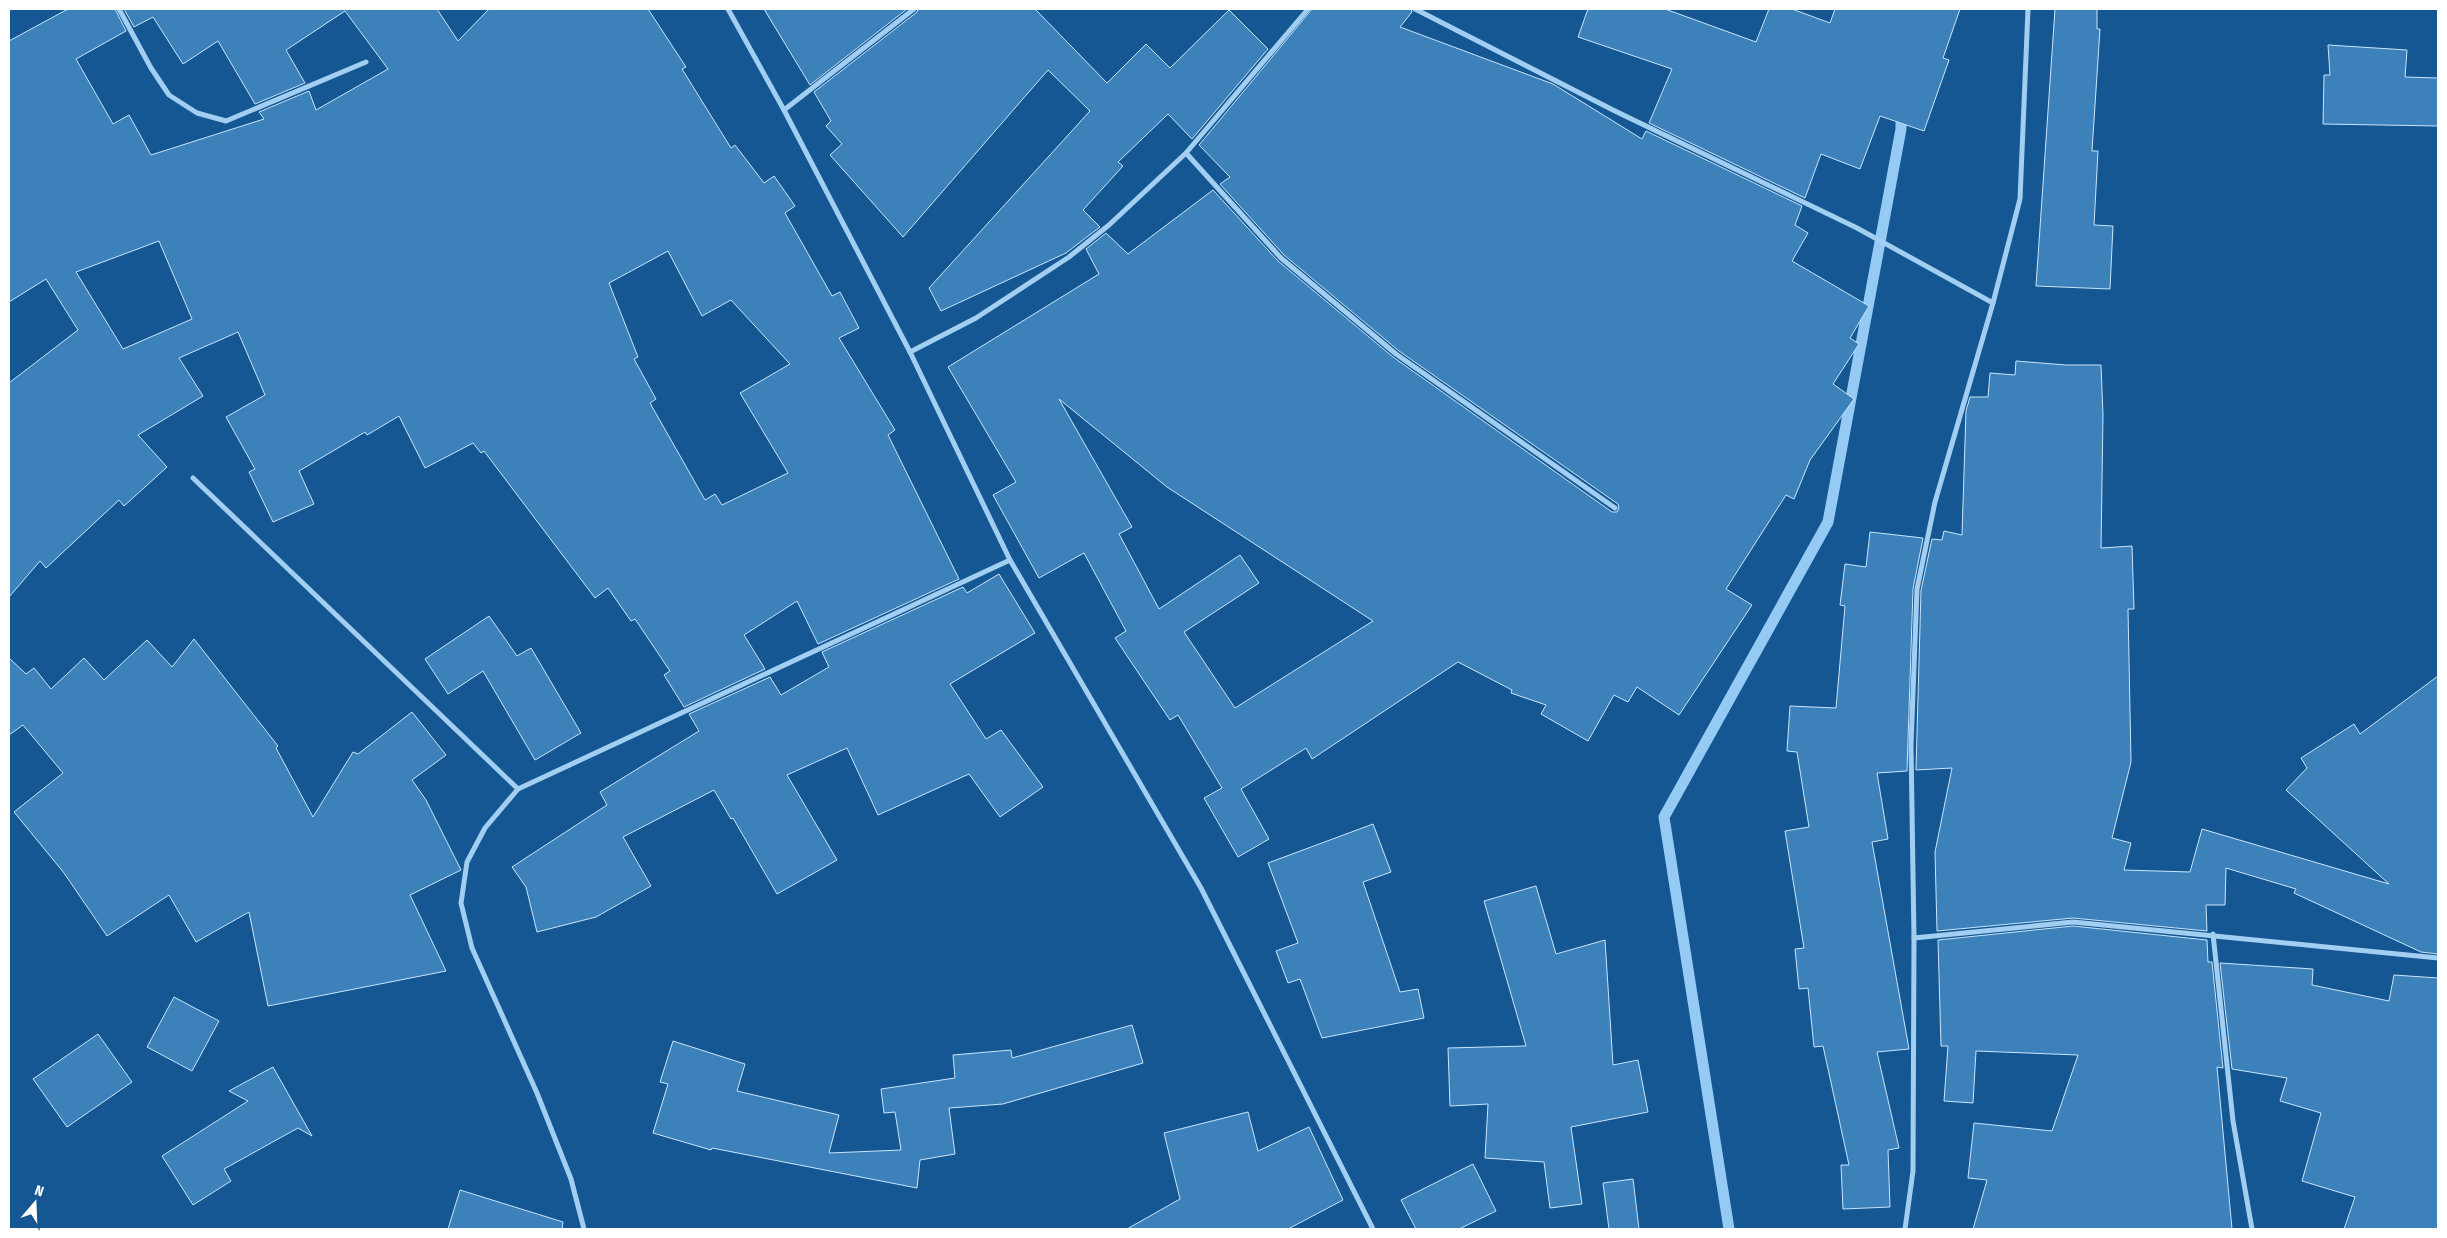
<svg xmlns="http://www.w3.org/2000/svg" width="2447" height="1238" viewBox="0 0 2447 1238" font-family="'Fira Sans Condensed',sans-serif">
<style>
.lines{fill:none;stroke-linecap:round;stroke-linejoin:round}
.stream{stroke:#94caf4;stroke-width:11}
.building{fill:#3d81ba;stroke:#cae5fc;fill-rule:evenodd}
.minor{stroke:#a2cef1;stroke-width:5}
</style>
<rect width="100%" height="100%" fill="#145792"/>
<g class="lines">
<path class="stream" d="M1729 1229 1664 817 1828 522 1901 129V108"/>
</g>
<g class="building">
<path d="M68 9H115L126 31 76 59 113 124 129 115 151 155 264 119 259 112 309 91 316 110 388 69 345 11 286 50 305 83 255 104 218 41 183 64 153 17 134 27 124 9H437L458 41 489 9H648L686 67 682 69 731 148 735 145 764 183 774 176 795 206 785 213 832 296 840 292 859 328 839 338 895 430 888 435 959 579 818 644 797 601 744 635 765 669 684 707 664 675 670 671 635 619 631 621 608 588 595 598 484 451 481 453 473 443 425 468 399 416 367 435 365 432 299 471 314 504 273 522 249 472 255 469 226 417 265 395 238 332 179 358 203 396 138 435 167 467 124 506 119 500 46 568 40 561 9 597V383L78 330 46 279 9 302V41ZM159 241 192 319 123 349 76 272ZM668 251 702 316 731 300 790 364 740 393 788 473 722 505 715 494 705 500 650 403 656 399 634 359 638 357 609 283Z"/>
<path d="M764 9H907L810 85Z"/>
<path d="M918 9H1035L1107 83 1146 44 1170 68 1229 10 1268 49 1192 139 1168 114 1118 162 1123 166 1083 210 1100 227 1066 253 941 311 929 288 1090 111 1048 70 903 237 830 155 842 144 826 126 831 121 814 92 917 12Z"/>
<path d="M1312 9H1411L1412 12 1400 27 1553 84 1642 139 1646 131 1802 206 1795 225 1808 233 1792 261 1869 306 1850 338 1859 344 1833 384 1854 399 1810 460 1794 499 1786 495 1726 589 1752 605 1679 715 1637 687 1628 702 1614 695 1588 741 1541 714 1546 705 1511 693 1512 690 1458 662 1312 759 1306 748 1241 789 1269 839 1238 857 1204 798 1222 788 1178 715 1170 720 1115 638 1126 631 1084 553 1039 578 993 495 1016 482 948 367 1099 274 1086 249 1106 233 1128 254 1213 190 1278 261 1393 357 1612 512H1617L1619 508 1618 504 1399 351 1284 255 1220 184 1230 177 1199 145ZM1059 399 1167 487 1373 621 1235 708 1184 632 1259 583 1240 555 1159 609 1119 534 1132 527Z"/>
<path d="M1588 9H1665L1756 42 1769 9H1792L1830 23 1835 9H1960L1943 58 1949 60 1924 131 1880 116 1860 169 1821 154 1805 198 1649 123 1672 69 1578 37Z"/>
<path d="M2055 9H2097V29H2100L2092 151H2098L2094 225 2113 226 2110 289 2036 286Z"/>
<path d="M2328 45 2407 50 2405 77 2438 78V126L2323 124 2324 75H2330Z"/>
<path d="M2016 361 2066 365H2101L2103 415 2101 548 2132 546 2134 609H2128L2131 762 2112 838 2131 843 2124 870 2190 872 2202 829 2389 884 2286 790 2307 768 2301 758 2354 724 2360 734 2438 676V954L2421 952 2294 893 2296 889 2226 868 2225 905H2206L2207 931 2073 918 1937 931 1935 852 1952 768 1916 770 1921 590 1932 539 1942 540 1944 531 1962 535 1966 411 1970 397H1988L1990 373 2015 375Z"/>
<path d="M1870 532 1923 538 1913 589 1907 771 1877 773 1888 839 1872 842 1909 1049 1877 1052 1899 1148 1888 1150 1890 1207 1843 1209 1841 1165H1849L1823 1046 1814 1047 1808 988 1799 989 1795 949 1804 948 1785 831 1809 827 1797 752 1787 751 1790 706 1836 708 1845 606 1840 605 1845 564 1866 567Z"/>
<path d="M999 574 1035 633 950 684 986 739 1001 730 1043 787 1000 817 969 774 878 815 847 748 787 775 837 860 777 894 733 818 731 819 714 790 623 837 651 886 596 917 537 932 526 887 512 867 607 805 600 792 699 731 689 714 770 677 781 695 829 667 822 652 963 587 967 593Z"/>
<path d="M489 616 517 656 531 648 581 733 535 760 483 671 448 694 425 659Z"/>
<path d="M194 639 278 746 276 748 313 817 353 752 358 754 412 712 446 755 412 780 426 800 461 870 410 895 446 971 268 1006 249 912 196 942 169 895 107 936 64 873 14 812 63 773 23 725 9 735V658L26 674 34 668 51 689 84 658 104 680 147 640 172 667Z"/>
<path d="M1373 824 1391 872 1363 882 1400 992 1418 989 1424 1018 1322 1038 1300 979 1288 983 1276 951 1298 943 1268 863Z"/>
<path d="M1536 886 1556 954 1605 940 1613 1065 1638 1060 1648 1112 1571 1127 1582 1204 1550 1208 1544 1162 1485 1158 1488 1104 1450 1106 1448 1048 1526 1046 1484 901Z"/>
<path d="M2073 926 2207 940 2208 962H2212L2223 1068 2217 1067 2232 1229H1973L1987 1180 1968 1178 1974 1123 2052 1131 2078 1055 1976 1051 1973 1103 1944 1101 1948 1046H1941L1938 940Z"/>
<path d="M2220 963 2313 969 2312 985 2389 1001 2394 975 2438 978V1229H2344L2355 1197 2302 1181 2321 1113 2280 1101 2287 1078 2232 1069Z"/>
<path d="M174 997 219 1021 192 1071 147 1047Z"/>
<path d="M1132 1025 1143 1063 1003 1104 949 1108 955 1154 920 1160 917 1188 712 1148 711 1150 653 1133 668 1084 660 1082 673 1041 745 1064 737 1091 839 1115 829 1153 901 1150 895 1112 884 1113 881 1089 955 1078 953 1055 1011 1050 1012 1058Z"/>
<path d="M98 1034 132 1082 67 1127 33 1079Z"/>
<path d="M273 1067 312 1136 298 1128 224 1169 231 1181 193 1205 162 1156 248 1101 229 1091Z"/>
<path d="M1248 1112 1258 1151 1309 1127 1343 1200 1288 1229H1127L1180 1199 1164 1133Z"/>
<path d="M1473 1164 1496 1211 1459 1229H1416L1401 1200Z"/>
<path d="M1633 1179 1639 1229H1609L1603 1183Z"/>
<path d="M460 1190 563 1222 562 1229H448Z"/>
</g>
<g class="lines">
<g class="minor">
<path d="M119 9 151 68 169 95 197 113 226 121 366 62"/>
<path d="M728 9 784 110 910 352 1010 560 1201 888 1373 1229"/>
<path d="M1415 9 1615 111 1857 228 1993 303"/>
<path d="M784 110 914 9"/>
<path d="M1186 153 1281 258 1396 354 1615 508"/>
<path d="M910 352 976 318 1069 257 1109 225 1186 153 1308 9"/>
<path d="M193 478 518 789"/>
<path d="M2213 934 2233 1121 2252 1229"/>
<path d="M1914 938 2073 922 2438 958"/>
<path d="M584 1229 571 1179 537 1093 472 948 461 903 467 862 485 828 518 789 1010 560"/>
<path d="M1905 1229 1913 1171 1914 938 1911 745 1917 589 1935 502 1993 303 2020 199 2028 9"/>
</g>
</g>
<rect width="2447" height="1238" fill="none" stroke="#ffffff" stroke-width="20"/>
<g transform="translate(35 1203) rotate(19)" stroke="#145792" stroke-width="4" paint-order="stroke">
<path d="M0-4L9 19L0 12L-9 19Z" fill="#ffffff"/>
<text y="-8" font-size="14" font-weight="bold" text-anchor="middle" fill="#ffffff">N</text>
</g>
</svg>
